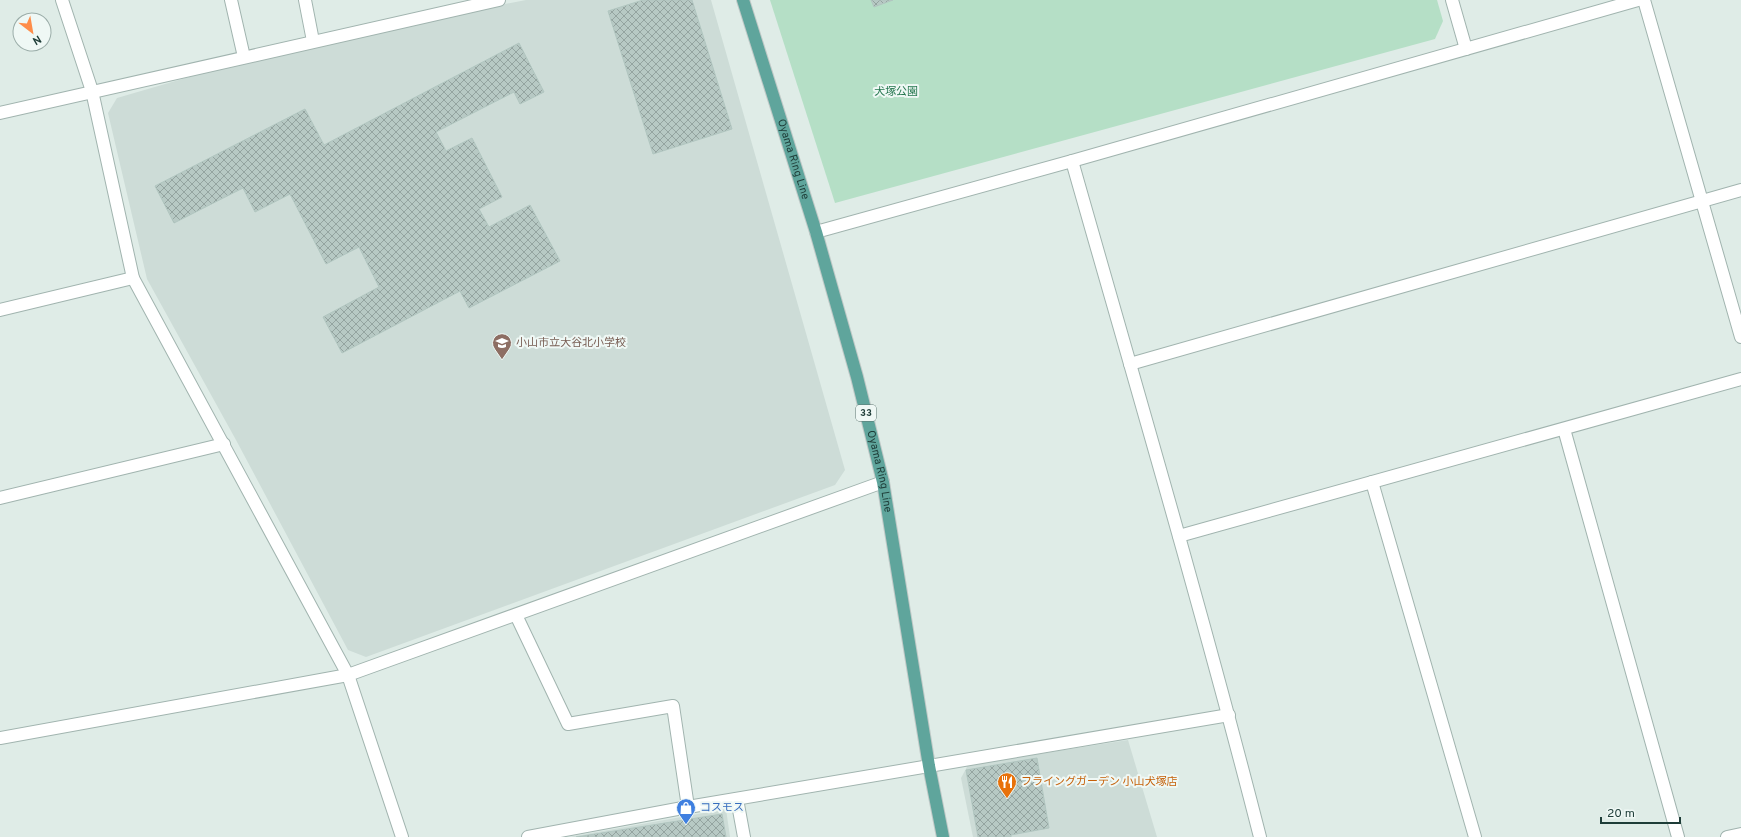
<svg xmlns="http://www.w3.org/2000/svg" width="1741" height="837" viewBox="0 0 1741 837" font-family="Overpass,'Noto Sans JP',sans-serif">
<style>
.built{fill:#cddcd7}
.green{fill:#b5dfc6}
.building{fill:url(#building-cross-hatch);stroke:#b1c6c0}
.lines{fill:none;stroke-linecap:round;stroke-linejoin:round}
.minor-casing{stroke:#a1b4af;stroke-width:14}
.major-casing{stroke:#c0c9c7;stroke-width:14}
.minor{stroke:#fff;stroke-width:12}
.major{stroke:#5fa59c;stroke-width:12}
.labels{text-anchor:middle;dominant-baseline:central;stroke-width:4;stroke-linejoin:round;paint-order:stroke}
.shield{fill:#eff8f5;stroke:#5d7571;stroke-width:1}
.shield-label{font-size:10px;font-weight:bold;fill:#1e3d38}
.park-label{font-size:11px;fill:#25774f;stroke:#eff8f5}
.street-label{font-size:11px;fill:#1e3d38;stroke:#eff8f5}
.education-label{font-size:11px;fill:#785e54;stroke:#eff8f5;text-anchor:start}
.food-label{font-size:11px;fill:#c56008;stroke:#eff8f5;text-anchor:start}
.shop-label{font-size:11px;fill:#366cbe;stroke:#eff8f5;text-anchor:start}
</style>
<defs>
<pattern id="building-cross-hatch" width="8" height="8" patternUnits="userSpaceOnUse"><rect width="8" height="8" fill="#b7c9c4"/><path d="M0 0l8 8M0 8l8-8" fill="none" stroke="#94a4a0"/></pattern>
</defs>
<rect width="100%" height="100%" fill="#dfece7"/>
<g class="built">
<path d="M526 0H711L845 470 835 485 366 657 348 650 236 440 147 279 108 113 117 98 313 41Z"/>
<path d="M1128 740 1157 837H973L961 778 968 765Z"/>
<path d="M726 809 730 837H569Z"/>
</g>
<path class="green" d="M770 0H1437L1443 21 1435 39 835 203Z"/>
<g class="building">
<path d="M643 0H692L732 129 653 154 608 11Z"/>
<path d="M871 0H893L874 7Z"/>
<path d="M519 43 544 92 520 104 514 92 436 132 446 151 472 138 502 197 479 209 489 227 530 205 560 261 469 308 460 291 342 353 323 317 379 287 359 247 326 264 290 194 255 212 243 188 174 223 155 186 305 109 324 145Z"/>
<path d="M1037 758 1049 828 1011 835V837H978L966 770Z"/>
<path d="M722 814 726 837H576Z"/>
</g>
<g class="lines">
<defs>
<g id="minor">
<path d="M62 0 92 91 133 278 348 675 402 837"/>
<path d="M231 0 244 57"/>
<path d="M305 0 313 41"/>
<path d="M1452 0 1466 49"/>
<path d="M1644 0 1741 337"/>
<path d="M0 113 499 0"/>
<path d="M1072 161C1136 386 1202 610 1260 837"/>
<path d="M816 232 1072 161 1638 0"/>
<path d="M0 310 133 278"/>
<path d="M1130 364 1741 190"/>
<path d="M1564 429 1678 837"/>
<path d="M1372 482 1475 837"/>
<path d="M0 498 224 444"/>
<path d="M1179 536 1741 379"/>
<path d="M516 615 568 724 673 706 688 807"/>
<path d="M0 738 348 675 883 482"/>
<path d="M737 799 744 837"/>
<path d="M528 837 688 807 1229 715"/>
<path d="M1727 837 1741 834"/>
</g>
<g id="major">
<path id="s1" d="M743 0 816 232 857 377 883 482 929 766 943 837"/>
</g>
</defs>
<use href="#minor" class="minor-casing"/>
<use href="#major" class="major-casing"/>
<use href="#minor" class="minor"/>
<use href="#major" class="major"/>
</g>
<defs>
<symbol id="school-pin" viewBox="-11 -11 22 30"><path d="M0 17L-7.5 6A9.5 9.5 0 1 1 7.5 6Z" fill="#8d6e63" stroke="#eff8f5"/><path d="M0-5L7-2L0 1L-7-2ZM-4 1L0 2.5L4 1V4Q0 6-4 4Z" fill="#fff"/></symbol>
<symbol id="restaurant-pin" viewBox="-11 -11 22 30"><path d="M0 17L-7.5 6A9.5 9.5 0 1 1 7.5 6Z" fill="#e8710a" stroke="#eff8f5"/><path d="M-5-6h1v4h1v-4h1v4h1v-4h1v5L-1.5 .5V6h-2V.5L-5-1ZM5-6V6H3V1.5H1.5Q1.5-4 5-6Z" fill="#fff"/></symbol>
<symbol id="shop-pin" viewBox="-11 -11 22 30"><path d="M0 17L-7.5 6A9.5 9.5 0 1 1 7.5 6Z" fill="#3f7fe0" stroke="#eff8f5"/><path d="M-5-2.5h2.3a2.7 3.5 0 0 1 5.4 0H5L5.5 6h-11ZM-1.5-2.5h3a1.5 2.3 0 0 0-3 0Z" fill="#fff"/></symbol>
</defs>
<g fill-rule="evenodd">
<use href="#school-pin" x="491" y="332" width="22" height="30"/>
<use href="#restaurant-pin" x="996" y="771" width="22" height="30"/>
<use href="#shop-pin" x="675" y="797" width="22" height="30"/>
</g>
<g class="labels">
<rect class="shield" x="856" y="405" width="20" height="16" rx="3"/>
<g class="shield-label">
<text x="866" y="413">33</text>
</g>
<g class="park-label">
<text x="896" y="92">犬塚公園</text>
</g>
<g class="street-label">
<text stroke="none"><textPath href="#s1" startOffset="167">Oyama Ring Line</textPath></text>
<text stroke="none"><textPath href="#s1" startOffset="491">Oyama Ring Line</textPath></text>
</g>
<g class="education-label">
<text x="516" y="343">小山市立大谷北小学校</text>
</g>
<g class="food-label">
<text x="1021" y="782">フライングガーデン 小山犬塚店</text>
</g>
<g class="shop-label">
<text x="700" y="808">コスモス</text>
</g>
</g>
<g transform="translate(32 32) rotate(149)"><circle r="19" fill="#eff8f5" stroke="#9bada9"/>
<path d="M0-3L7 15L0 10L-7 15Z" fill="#fe8d4a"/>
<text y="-6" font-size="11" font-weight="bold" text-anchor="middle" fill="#1e3d38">N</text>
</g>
<path d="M1601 817v6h79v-6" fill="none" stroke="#1e3d38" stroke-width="2"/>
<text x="1607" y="817" font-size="12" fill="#1e3d38" stroke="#eff8f5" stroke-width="3" paint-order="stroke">20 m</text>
</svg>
